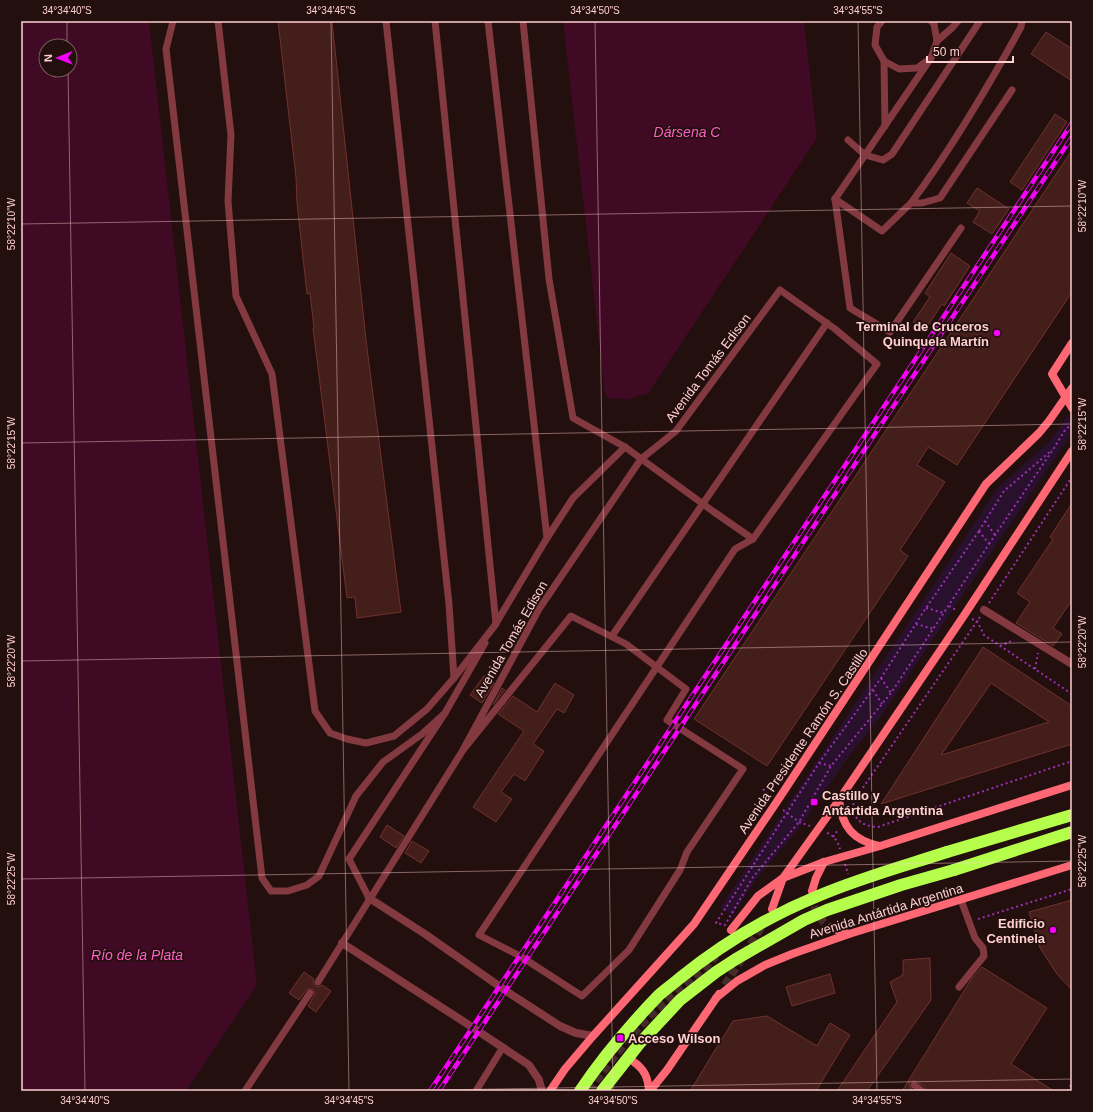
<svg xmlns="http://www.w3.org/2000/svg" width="1093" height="1112" viewBox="0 0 1093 1112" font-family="Helvetica,sans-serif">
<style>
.green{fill:#29112d}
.water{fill:#400a24;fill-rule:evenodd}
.building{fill:#441e1a;stroke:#70322c;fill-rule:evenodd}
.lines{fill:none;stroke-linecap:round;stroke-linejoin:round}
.secondary-tunnel{stroke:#442c2b;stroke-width:8;stroke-dasharray:8 4;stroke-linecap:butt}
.path{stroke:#9d2fb4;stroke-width:2;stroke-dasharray:2 3;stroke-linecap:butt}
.service{stroke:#82393f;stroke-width:7}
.pedestrian{stroke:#82393f;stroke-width:8}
.minor{stroke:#82393f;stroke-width:8}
.secondary{stroke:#fe6875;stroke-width:8}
.motorway{stroke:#b5fe4c;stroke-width:12}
.rail-casing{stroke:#f601f9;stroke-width:4.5}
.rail{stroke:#230f0e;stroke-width:3;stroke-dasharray:9;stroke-linecap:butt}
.motorway-bridge{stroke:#b5fe4c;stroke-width:12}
.ticks{fill:none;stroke:#ffd0d0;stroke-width:1;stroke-opacity:0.45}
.poi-dot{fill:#f601f9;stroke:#230f0e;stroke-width:1.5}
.labels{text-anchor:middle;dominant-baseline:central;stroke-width:3.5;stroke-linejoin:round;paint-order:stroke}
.poi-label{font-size:13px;font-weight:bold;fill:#ffd0d0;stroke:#230f0e;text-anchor:end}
.street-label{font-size:13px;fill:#ffd0d0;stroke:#230f0e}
.water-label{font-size:14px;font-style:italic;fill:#fe5fc6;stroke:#230f0e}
.neatline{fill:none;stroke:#ffd0d0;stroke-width:1.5}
.ticks-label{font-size:10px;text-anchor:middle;fill:#ffd0d0}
</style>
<rect width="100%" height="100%" fill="#230f0e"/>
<path class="green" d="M1068 416 1072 419V433L879 719 847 759 800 827 753 883 733 915 720 908 998 487 1048 443Z"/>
<g class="water">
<path d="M21 21H149L257 985 186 1091H21ZM46 46H70V70H46Z"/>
<path d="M563 21H804L817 138 649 392 647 394 634 397V398L623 400 622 398 609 399 605 394Z"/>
</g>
<g class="building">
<path d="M278 21H332L366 340 401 612 357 618 355 597 347 598 313 328H314L310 293 307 294 297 203 296 177Z"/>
<path d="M1046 32 1072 49V81L1031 54Z"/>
<path d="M1055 114 1067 122 1022 190 1010 182Z"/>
<path d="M1072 150V292L957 465 928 447 917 465 945 482 900 550 908 556 767 766 694 719Z"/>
<path d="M977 188 1009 209 992 234 973 222 980 211 967 203Z"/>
<path d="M951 253 970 266 944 306 942 304 925 330 913 322 930 297 925 293Z"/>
<path d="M1072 503V600L1053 628 1062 634 1053 646 1016 623 1030 602 1017 593 1053 539 1050 537Z"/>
<path d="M983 647 1072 706V744L881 804ZM991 683 1049 722 941 755Z"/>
<path d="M484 676 494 683 482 703 470 695Z"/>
<path d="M555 683 574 695 564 713 557 709 533 744 544 751 525 781 514 774 501 792 512 799 496 822 473 807 524 731 498 714 513 696 537 712Z"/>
<path d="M502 688 505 690 493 705Z"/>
<path d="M387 825 404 836 396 848 380 837Z"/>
<path d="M412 841 429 851 421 863 405 853Z"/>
<path d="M1072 900V990L1057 974 1040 948 1029 912Z"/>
<path d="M930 958 931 1000 867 1091H837L897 1002 890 982 903 975V960Z"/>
<path d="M982 967 1047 1008 1011 1064 1054 1091H927L925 1087 914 1080 910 1082 909 1085 910 1087 914 1091H902L972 978Z"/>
<path d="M304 972 314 979 313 982 315 986 318 987 322 985 331 991 316 1012 308 1006 315 994 313 989H307L299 1000 289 993Z"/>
<path d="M830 974 835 993 792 1006 786 987Z"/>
<path d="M767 1016 817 1046 830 1023 850 1035 816 1091H690L733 1021Z"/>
</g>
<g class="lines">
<g class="secondary-tunnel">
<path d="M812 894C814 911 817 917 831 928"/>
<path d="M725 985 764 923"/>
<path d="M589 1091C608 1064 628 1038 651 1015 672 995 697 978 716 956"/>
</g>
<g class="path">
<path d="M985 521 995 535"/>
<path d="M979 531 989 544 891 693 831 766 799 822 753 877 725 925 716 923 819 763 881 678 926 608Z"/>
<path d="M979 531 1004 491 1052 450"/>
<path d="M989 544 1054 448 1065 430 1072 424"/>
<path d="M989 603 1072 477"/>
<path d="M949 606 956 610"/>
<path d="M926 608 944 613"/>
<path d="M980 617 858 795 852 807C855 821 863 826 878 827L1072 761"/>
<path d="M972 619 977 621 984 635 1072 694"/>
<path d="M916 624 934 629"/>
<path d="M1000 646 1014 640"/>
<path d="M1035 669 1038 653"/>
<path d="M881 678 891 693"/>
<path d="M873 690 882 704"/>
<path d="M819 763 831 766"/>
<path d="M763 789 770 797"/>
<path d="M783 810 799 822 810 826"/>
<path d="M827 833C834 835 838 842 840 849"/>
<path d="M833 837 838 830"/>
<path d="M845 864 848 874"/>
<path d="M978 919 1072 889"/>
<path d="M1067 1091 1072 1083"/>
</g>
<g class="service">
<path d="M173 21 166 49 262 878 271 891H288L307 885 319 876 356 796 383 762 422 734 445 713"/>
<path d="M218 21 231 135 228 201 236 296 272 374 315 711 330 733 347 739 366 743 394 736 427 709 454 678 496 624 435 21"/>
<path d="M386 21 449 604 454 678"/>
<path d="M488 21 547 538"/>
<path d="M523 21 549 279 573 418 625 447 714 512 753 539"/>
<path d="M882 21 877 27 875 45 884 61 899 69 917 68 931 58 937 41 934 24 931 21"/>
<path d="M937 41 953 27 958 21"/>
<path d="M884 61 885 126"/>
<path d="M848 140 865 155 883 160 892 154 980 21"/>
<path d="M835 199 850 308 890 332 961 228"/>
<path d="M835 199 882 231 911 203H922L940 198 1012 90"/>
<path d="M835 199 931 58"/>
<path d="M911 203C952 148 988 87 1021 27L1022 21"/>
<path d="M495 625 547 538 573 498 625 447"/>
<path d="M612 636 827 323"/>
<path d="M369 898 349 859 445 713 485 643"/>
<path d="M318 982 463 750 539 609 641 459 676 431 780 290 835 329 877 364 753 539 735 549 479 935 520 956 582 996 629 950 680 870 687 852 743 769 667 720 686 689 626 644 571 616 463 750"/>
<path d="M959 987 984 956 983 948 975 938 961 900"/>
<path d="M914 1085 922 1091"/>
<path d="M245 1091 310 993"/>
<path d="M476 1091 503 1047"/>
</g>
<path class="pedestrian" d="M984 610 1072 664"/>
<g class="minor">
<path d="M369 898 425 934 506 991 560 1026 576 1033 593 1036"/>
<path d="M342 943 472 1027 529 1065 539 1080 542 1091"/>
</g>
<g class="secondary">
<path d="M1072 343 1052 374 1072 408"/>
<path d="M839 800C842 827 853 840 879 846"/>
<path d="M812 891 816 878 824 862"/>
<path d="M772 909 783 878 839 800 965 614 1072 451"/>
<path d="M831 928 849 934"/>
<path d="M731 930 758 896 783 878 824 862 880 846 1072 785"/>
<path d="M716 998 737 981 765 965 792 954 849 934 1072 865"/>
<path d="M634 1062C645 1070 648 1078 649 1091"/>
<path d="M550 1091 565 1069 593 1036 694 924 776 803 986 484 1039 433 1049 421 1072 388"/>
<path d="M650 1091 667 1070 719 994"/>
</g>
<g class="motorway">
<path d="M947 852 1072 815"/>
<path d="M954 870 1072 832"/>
</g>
<defs>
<g id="rail">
<path d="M430 1091 1072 123"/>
<path d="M439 1091 1072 137"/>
</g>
</defs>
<use href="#rail" class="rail-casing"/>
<use href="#rail" class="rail"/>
<g class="motorway-bridge">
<path d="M580 1091C603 1057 630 1025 659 995 666 989 673 984 680 978 722 944 769 916 818 896 860 878 904 866 947 852"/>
<path d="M602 1091 639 1044 680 1000 716 972 736 959 804 920 827 910 901 885 954 870"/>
</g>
</g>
<path class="ticks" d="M67 21V46M331 21 349 1091M595 21 613 1091M858 21 877 1091M68 70 85 1091M21 224 1072 206M21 443 1072 424M21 661 1072 642M21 879 1072 861M383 1091 1072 1079"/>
<g class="poi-dot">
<circle cx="997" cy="333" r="4"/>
<rect x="810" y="798" width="8" height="8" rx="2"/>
<circle cx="1053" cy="930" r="4"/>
<rect x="616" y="1034" width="8" height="8" rx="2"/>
</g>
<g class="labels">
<g class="poi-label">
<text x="989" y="326">Terminal de Cruceros<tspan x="989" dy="15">Quinquela Martín</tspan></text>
<text x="822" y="795" text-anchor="start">Castillo y<tspan x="822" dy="15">Antártida Argentina</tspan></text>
<text x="1045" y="923">Edificio<tspan x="1045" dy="15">Centinela</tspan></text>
<text x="628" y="1038" text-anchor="start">Acceso Wilson</text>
</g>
<g class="street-label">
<text transform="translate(708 368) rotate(-53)">Avenida Tomás Edison</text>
<text transform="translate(511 639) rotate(-60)">Avenida Tomás Edison</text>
<text transform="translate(803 741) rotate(-56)">Avenida Presidente Ramón S. Castillo</text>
<text transform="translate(886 911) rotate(-17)">Avenida Antártida Argentina</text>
</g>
<g class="water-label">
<text x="687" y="132">Dársena C</text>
<text x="137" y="955">Río de la Plata</text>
</g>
</g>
<rect width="1093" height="1112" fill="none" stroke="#230f0e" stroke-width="44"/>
<g transform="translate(58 58) rotate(269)"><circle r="19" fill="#230f0e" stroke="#7b5c5c"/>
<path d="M0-3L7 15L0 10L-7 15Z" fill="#f601f9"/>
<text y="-6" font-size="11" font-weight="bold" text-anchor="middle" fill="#ffd0d0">N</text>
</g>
<path d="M927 56v6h86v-6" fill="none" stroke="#ffd0d0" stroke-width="2"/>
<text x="933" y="56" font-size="12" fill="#ffd0d0" stroke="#230f0e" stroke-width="3" paint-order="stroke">50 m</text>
<rect x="22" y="22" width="1049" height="1068" class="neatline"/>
<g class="ticks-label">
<text x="67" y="14">34°34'40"S</text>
<text x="331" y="14">34°34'45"S</text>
<text x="595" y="14">34°34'50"S</text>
<text x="858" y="14">34°34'55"S</text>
<text transform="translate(1082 206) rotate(-90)" y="4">58°22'10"W</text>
<text transform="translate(11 224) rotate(-90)" y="4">58°22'10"W</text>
<text transform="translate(1082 424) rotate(-90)" y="4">58°22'15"W</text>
<text transform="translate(11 443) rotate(-90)" y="4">58°22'15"W</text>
<text transform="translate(1082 642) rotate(-90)" y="4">58°22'20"W</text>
<text transform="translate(11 661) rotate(-90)" y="4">58°22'20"W</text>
<text transform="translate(1082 861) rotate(-90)" y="4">58°22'25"W</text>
<text transform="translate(11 879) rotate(-90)" y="4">58°22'25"W</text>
<text x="85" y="1104">34°34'40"S</text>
<text x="349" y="1104">34°34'45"S</text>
<text x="613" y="1104">34°34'50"S</text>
<text x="877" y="1104">34°34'55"S</text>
</g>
</svg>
